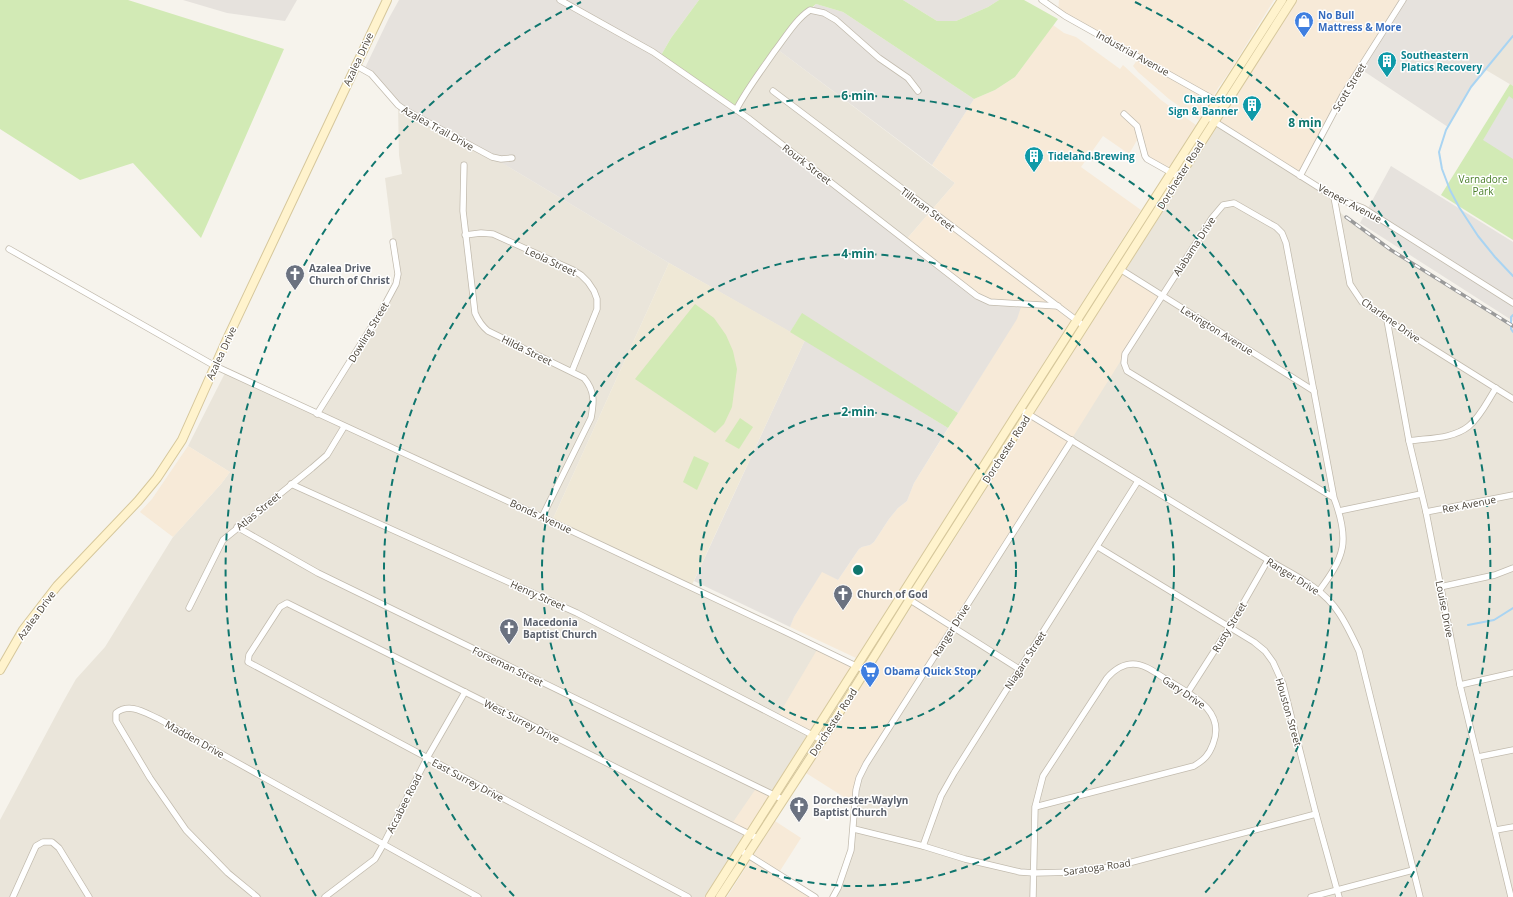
<svg xmlns="http://www.w3.org/2000/svg" width="1513" height="897" viewBox="0 0 1513 897" font-family="'Open Sans',sans-serif">
<style>
.residential{fill:#eae5da}
.commercial{fill:#f7ead8}
.industrial{fill:#e6e2dd}
.education{fill:#efe8d6}
.green{fill:#d2eab5}
.parking{fill:#e5e3e0}
.lines{fill:none;stroke-linecap:round;stroke-linejoin:round}
.stream{stroke:#a9d4f2;stroke-width:2}
.street-casing{stroke:#c2bbae;stroke-width:7}
.secondary-casing{stroke:#d6c79b;stroke-width:10}
.street{stroke:#fff;stroke-width:5.5}
.secondary{stroke:#fff3cd;stroke-width:8}
.rail-casing{stroke:#9a9a9a;stroke-width:3.5}
.rail{stroke:#fff;stroke-width:2;stroke-dasharray:6;stroke-linecap:butt}
.ring{fill:none;stroke:#0f766e;stroke-width:2;stroke-dasharray:7 5}
.labels{text-anchor:middle;dominant-baseline:central;stroke-width:3;stroke-linejoin:round;paint-order:stroke}
.shop-label{font-size:10px;font-weight:bold;fill:#366cbe;stroke:#fff;text-anchor:start}
.street-label{font-size:10px;fill:#4b4439;stroke:#fff}
.culture-label{font-size:10px;font-weight:bold;fill:#0d838f;stroke:#fff;text-anchor:start}
.park-label{font-size:10px;fill:#4a7f2a;stroke:#fff}
.worship-label{font-size:10px;font-weight:bold;fill:#5b616d;stroke:#fff;text-anchor:start}
.centre{fill:#0f766e;stroke:#fff;stroke-width:2}
.ring-label{font-size:12px;text-anchor:middle;font-weight:bold;fill:#0f766e;stroke:#fff;stroke-width:3;stroke-linejoin:round;paint-order:stroke}
</style>
<rect width="100%" height="100%" fill="#f6f3ec"/>
<g class="residential">
<path d="M1513 36V86L1486 70Z"/>
<path d="M777 49 955 183 905 241 736 110Z"/>
<path d="M398 105 494 158 669 263 552 521 818 648 809 732 770 794 757 787 746 832 705 897H0V820L63 702 76 679 105 647 173 537 221 484 230 472 188 446 226 371 317 414 396 284 393 242 385 178 402 174 399 155Z"/>
<path d="M1219 124 1334 197 1337 210 1371 238 1513 328V897H833L851 850 856 790 1124 272Z"/>
</g>
<g class="commercial">
<path d="M1059 0H1274L1228 74 1218 88 1199 120 1169 99 1138 72 1133 66 1139 57 1058 11Z"/>
<path d="M1297 0H1402L1359 68 1300 176 1219 124Z"/>
<path d="M1053 25 1064 33 1076 37 1120 69 1123 65 1161 100 1196 125 1167 170 1147 159 1140 135 1129 154 1103 136 1081 167 1141 210 856 658 790 627 794 617 822 571 838 580 859 549 862 547 870 545 874 542 889 519 898 508 907 501 914 483 989 363 990 302 977 296 905 241 955 183 932 165 974 99 995 90 1015 77Z"/>
<path d="M1124 272 1162 295 859 778 855 804 806 773Z"/>
<path d="M188 446 230 472 221 484 173 537 140 512 152 499Z"/>
<path d="M818 648 853 664 809 732 778 716Z"/>
<path d="M757 787 770 794 746 832 731 825Z"/>
<path d="M775 821 801 838 778 874 815 897H727Z"/>
</g>
<g class="industrial">
<path d="M183 0H297L285 21 227 13Z"/>
<path d="M399 0H699L671 38 660 57 705 88 977 296 990 302 1022 304 1017 319 958 413 802 314 790 332 669 263 492 157 405 110 364 70 389 18Z"/>
<path d="M903 0H999L988 7 956 21H937Z"/>
<path d="M1402 0H1513V36L1471 87 1448 127 1359 68Z"/>
<path d="M816 4 843 12 974 99 932 165 777 49Z"/>
<path d="M1391 166 1513 242V321L1360 223Z"/>
<path d="M805 340 948 428 914 483 907 501 898 508 889 519 874 542 870 545 862 547 859 549 838 580 822 572 794 617 790 627 694 581Z"/>
</g>
<path class="education" d="M669 263 805 340 691 587 552 521Z"/>
<g class="green">
<path d="M0 0H128L284 49 201 238 133 163 80 180 0 129Z"/>
<path d="M699 0H903L937 21H956L988 7 999 0H1024L1058 19 1015 77 995 90 974 99 843 12 816 4 802 16 736 110 660 57 671 38Z"/>
<path d="M1510 84 1513 86V240L1441 195Z"/>
<path d="M695 304 714 318 726 335 733 351 737 369 732 407 724 424 715 433 635 379Z"/>
<path d="M802 313 958 413 948 428 790 332Z"/>
<path d="M740 418 753 427 739 449 725 441Z"/>
<path d="M694 456 709 463 697 490 683 482Z"/>
</g>
<path class="parking" d="M1509 96 1513 99V159L1483 140Z"/>
<g class="lines">
<g class="stream">
<path d="M1513 36 1471 87 1446 130 1439 152 1442 169 1450 190 1459 207 1478 236 1495 257 1513 276"/>
<path d="M1513 315 1511 317V329L1513 332"/>
<path d="M1468 625 1494 620 1513 608"/>
</g>
<defs>
<g id="street">
<path d="M560 0 653 52 748 118 977 296 990 302 1058 306"/>
<path d="M1042 0 1065 16 1220 103"/>
<path d="M355 65 371 74 398 105 405 110 492 157 501 159 512 158"/>
<path d="M773 91 1084 326"/>
<path d="M736 110C747 89 761 71 774 52 785 38 795 20 810 10L824 13 836 20 879 58 908 78 918 91"/>
<path d="M1124 114 1137 126 1145 156 1147 159 1179 177"/>
<path d="M1212 120 1334 197 1363 208 1513 303"/>
<path d="M464 165 463 211 475 313C478 320 482 326 488 331L584 378C595 391 594 402 591 418L542 517"/>
<path d="M1300 176 1343 95 1403 0"/>
<path d="M1334 197 1350 284 1362 302 1387 320 1513 399"/>
<path d="M465 235 481 233 493 234 573 270 581 275 588 282 594 291 597 299V309L572 371"/>
<path d="M9 249 215 366 542 517 788 633 860 668"/>
<path d="M1120 269 1314 391"/>
<path d="M1387 320 1409 441 1426 512 1460 685 1511 897"/>
<path d="M1025 412 1268 560C1294 575 1323 588 1339 613 1347 625 1353 638 1359 651L1420 897"/>
<path d="M317 414 382 310 396 284 398 274 393 242"/>
<path d="M1409 441C1429 438 1453 439 1469 426 1481 416 1488 400 1496 388"/>
<path d="M291 484 577 613 822 740"/>
<path d="M1339 511 1421 494"/>
<path d="M1426 512 1513 495"/>
<path d="M237 527 318 573 782 799"/>
<path d="M1098 547 1254 642 1265 651 1273 662 1283 684 1316 814 1339 897"/>
<path d="M1440 587 1495 575 1513 568"/>
<path d="M1319 591C1345 556 1350 541 1334 498L1127 371 1124 363 1125 354 1212 218 1223 205 1234 203 1276 227 1282 233 1286 243 1334 498"/>
<path d="M907 598 1019 669"/>
<path d="M189 608 223 540 312 468 327 455 344 427"/>
<path d="M1460 685 1513 673"/>
<path d="M1188 692 1229 628 1268 560"/>
<path d="M1478 757 1513 750"/>
<path d="M854 829 923 846 965 859 1020 872 1035 873 1075 872 1117 866 1316 814"/>
<path d="M1496 830 1513 827"/>
<path d="M923 846 941 796 954 773 1138 481"/>
<path d="M740 850 815 897"/>
<path d="M13 897 36 846 43 842H52L59 848 89 897"/>
<path d="M257 897 228 873 186 830 150 778 116 721V713C130 702 145 713 159 719L478 897"/>
<path d="M325 897 375 859 383 845 427 758 465 692"/>
<path d="M688 897 248 662 249 655 280 607 287 603 757 838"/>
<path d="M833 897 838 888 851 850 856 790 859 778 866 764 1072 440"/>
<path d="M1033 897 1035 807 1043 776 1107 678C1114 670 1122 664 1133 664 1146 664 1158 675 1169 681 1192 695 1226 711 1213 744 1209 755 1204 760 1194 766L1035 807"/>
<path d="M1311 897 1413 870"/>
</g>
<g id="secondary">
<path d="M0 670 23 630 57 586 138 501 157 478 182 440 228 337 387 0"/>
<path d="M710 897 1020 409 1282 0"/>
<path d="M720 897 822 740 910 599 1292 0"/>
</g>
</defs>
<use href="#street" class="street-casing"/>
<use href="#secondary" class="secondary-casing"/>
<use href="#street" class="street"/>
<use href="#secondary" class="secondary"/>
<defs>
<path id="rail" d="M1346 217 1391 250 1513 326"/>
</defs>
<use href="#rail" class="rail-casing"/>
<use href="#rail" class="rail"/>
</g>
<g class="ring">
<circle cx="858" cy="570" r="158"/>
<circle cx="858" cy="570" r="316"/>
<path d="M514 896A474 474 0 1 1 1202 896"/>
<path d="M316 896A632 632 0 0 1 581 2M1135 2A632 632 0 0 1 1400 896"/>
</g>
<defs>
<symbol id="shop-pin" viewBox="-11 -11 22 30"><path d="M0 17L-7.5 6A9.5 9.5 0 1 1 7.5 6Z" fill="#3f7fe0" stroke="#fff"/><path d="M-5-2.5h2.3a2.7 3.5 0 0 1 5.4 0H5L5.5 6h-11ZM-1.5-2.5h3a1.5 2.3 0 0 0-3 0Z" fill="#fff"/></symbol>
<symbol id="building-pin" viewBox="-11 -11 22 30"><path d="M0 17L-7.5 6A9.5 9.5 0 1 1 7.5 6Z" fill="#0f9aa8" stroke="#fff"/><path d="M-4-6H4V6H1V3H-1V6H-4ZM-2.5-4.3h1.7v1.8h-1.7ZM.8-4.3h1.7v1.8H.8ZM-2.5-1h1.7V.8h-1.7ZM.8-1h1.7V.8H.8Z" fill="#fff"/></symbol>
<symbol id="church-pin" viewBox="-11 -11 22 30"><path d="M0 17L-7.5 6A9.5 9.5 0 1 1 7.5 6Z" fill="#6b7280" stroke="#fff"/><path d="M-1.2-6h2.4v3.5h3.3v2.4h-3.3V6h-2.4V-.1h-3.3v-2.4h3.3Z" fill="#fff"/></symbol>
<symbol id="supermarket-pin" viewBox="-11 -11 22 30"><path d="M0 17L-7.5 6A9.5 9.5 0 1 1 7.5 6Z" fill="#3f7fe0" stroke="#fff"/><path d="M-6-5.5h2.5l.6 2H6L4.5 2H-2.5L-4.4-4H-6ZM-1.5 3.2a1.3 1.3 0 1 0 .1 0ZM3 3.2a1.3 1.3 0 1 0 .1 0Z" fill="#fff"/></symbol>
</defs>
<g fill-rule="evenodd">
<use href="#shop-pin" x="1293" y="10" width="22" height="30"/>
<use href="#building-pin" x="1376" y="50" width="22" height="30"/>
<use href="#building-pin" x="1241" y="94" width="22" height="30"/>
<use href="#building-pin" x="1023" y="145" width="22" height="30"/>
<use href="#church-pin" x="284" y="263" width="22" height="30"/>
<use href="#church-pin" x="832" y="583" width="22" height="30"/>
<use href="#church-pin" x="498" y="617" width="22" height="30"/>
<use href="#supermarket-pin" x="859" y="660" width="22" height="30"/>
<use href="#church-pin" x="788" y="795" width="22" height="30"/>
</g>
<g class="labels">
<g class="shop-label">
<text x="1318" y="15">No Bull<tspan x="1318" dy="12">Mattress &amp; More</tspan></text>
<text x="884" y="671">Obama Quick Stop</text>
</g>
<g class="street-label">
<text transform="translate(1133 53) rotate(29)">Industrial Avenue</text>
<text transform="translate(358 59) rotate(-65)">Azalea Drive</text>
<text transform="translate(1349 87) rotate(-59)">Scott Street</text>
<text transform="translate(438 128) rotate(29)">Azalea Trail Drive</text>
<text transform="translate(807 164) rotate(38)">Rourk Street</text>
<text transform="translate(1180 175) rotate(-58)">Dorchester Road</text>
<text transform="translate(1350 203) rotate(28)">Veneer Avenue</text>
<text transform="translate(928 209) rotate(37)">Tillman Street</text>
<text transform="translate(1194 246) rotate(-57)">Alabama Drive</text>
<text transform="translate(551 261) rotate(25)">Leola Street</text>
<text transform="translate(1391 320) rotate(35)">Charlene Drive</text>
<text transform="translate(1217 330) rotate(32)">Lexington Avenue</text>
<text transform="translate(368 332) rotate(-59)">Dowling Street</text>
<text transform="translate(527 350) rotate(26)">Hilda Street</text>
<text transform="translate(221 353) rotate(-65)">Azalea Drive</text>
<text transform="translate(1006 449) rotate(-57)">Dorchester Road</text>
<text transform="translate(1469 504) rotate(-11)">Rex Avenue</text>
<text transform="translate(258 511) rotate(-39)">Atlas Street</text>
<text transform="translate(541 516) rotate(25)">Bonds Avenue</text>
<text transform="translate(1293 576) rotate(32)">Ranger Drive</text>
<text transform="translate(538 595) rotate(24)">Henry Street</text>
<text transform="translate(1445 609) rotate(79)">Louise Drive</text>
<text transform="translate(36 615) rotate(-54)">Azalea Drive</text>
<text transform="translate(1229 627) rotate(-59)">Rusty Street</text>
<text transform="translate(951 630) rotate(-58)">Ranger Drive</text>
<text transform="translate(1025 660) rotate(-57)">Niagara Street</text>
<text transform="translate(508 666) rotate(26)">Forseman Street</text>
<text transform="translate(1184 692) rotate(34)">Gary Drive</text>
<text transform="translate(1289 712) rotate(74)">Houston Street</text>
<text transform="translate(522 721) rotate(27)">West Surrey Drive</text>
<text transform="translate(833 722) rotate(-57)">Dorchester Road</text>
<text transform="translate(195 739) rotate(29)">Madden Drive</text>
<text transform="translate(468 780) rotate(28)">East Surrey Drive</text>
<text transform="translate(404 803) rotate(-63)">Accabee Road</text>
<text transform="translate(1097 867) rotate(-8)">Saratoga Road</text>
</g>
<g class="culture-label">
<text x="1401" y="55">Southeastern<tspan x="1401" dy="12">Platics Recovery</tspan></text>
<text x="1238" y="99" text-anchor="end">Charleston<tspan x="1238" dy="12">Sign &amp; Banner</tspan></text>
<text x="1048" y="156">Tideland Brewing</text>
</g>
<g class="park-label">
<text x="1483" y="179">Varnadore<tspan x="1483" dy="12">Park</tspan></text>
</g>
<g class="worship-label">
<text x="309" y="268">Azalea Drive<tspan x="309" dy="12">Church of Christ</tspan></text>
<text x="857" y="594">Church of God</text>
<text x="523" y="622">Macedonia<tspan x="523" dy="12">Baptist Church</tspan></text>
<text x="813" y="800">Dorchester-Waylyn<tspan x="813" dy="12">Baptist Church</tspan></text>
</g>
</g>
<circle cx="858" cy="570" r="6" class="centre"/>
<g class="ring-label">
<text x="858" y="100">6 min</text>
<text x="1305" y="127">8 min</text>
<text x="858" y="258">4 min</text>
<text x="858" y="416">2 min</text>
</g>
</svg>
